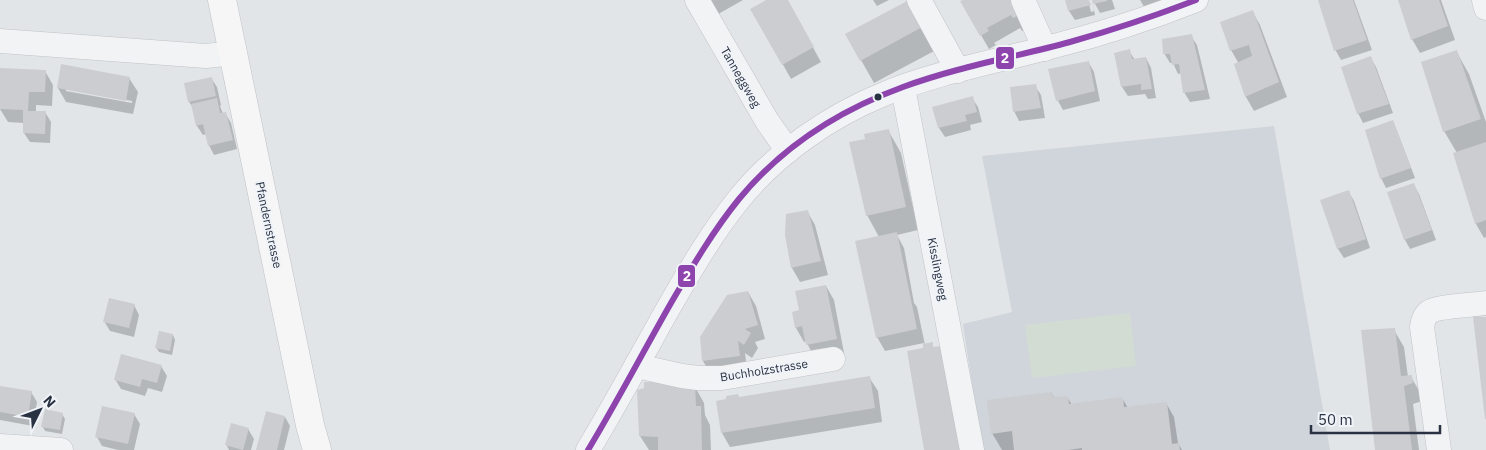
<svg xmlns="http://www.w3.org/2000/svg" width="1486" height="450" viewBox="0 0 1486 450" font-family="'IBM Plex Sans',sans-serif">
<style>
.built{fill:#d0d5db}
.green{fill:#d3dcd3}
.shadow{fill:#0003;fill-rule:evenodd}
.building{fill:#cbcdd0}
.lines{fill:none;stroke-linecap:round;stroke-linejoin:round}
.minor-casing{stroke:#c0c3c6;stroke-width:25}
.major-casing{stroke:#bfc2c6;stroke-width:29}
.minor{stroke:#f2f3f4;stroke-width:24}
.major{stroke:#f6f6f7;stroke-width:28}
.bus-1-casing{stroke:#f0f3f7;stroke-width:10}
.bus-1{stroke:#8e44ad;stroke-width:6}
.bus-dot{fill:#283243;stroke:#f0f3f7;stroke-width:2}
.labels{text-anchor:middle;dominant-baseline:central;stroke-width:4.5;stroke-linejoin:round;paint-order:stroke}
.street-label{font-size:12px;fill:#283243;stroke:#f0f3f7}
.line-badge{stroke:#f0f3f7;stroke-width:2}
.badge-label{font-size:14px;text-anchor:middle;font-weight:bold;fill:#fff}
</style>
<rect width="100%" height="100%" fill="#e2e5e8"/>
<path class="built" d="M1274 126 1330 450H984L980 438 963 324 1012 312 982 156Z"/>
<path class="green" d="M1130 313 1136 366 1032 378 1025 325Z"/>
<g class="shadow">
<path d="M704 0H743L713 17Z"/>
<path d="M768 0H787L821 62 791 79 752 9Z"/>
<path d="M873 0H889L877 6Z"/>
<path d="M911 0 938 49 874 83 861 60Z"/>
<path d="M965 0H1012L1028 28 1022 31 1020 28 994 43 996 45 989 49 962 2Z"/>
<path d="M1067 0H1088L1091 12 1094 11 1092 0 1095 15 1075 20 1069 11Z"/>
<path d="M1093 0H1112L1115 9 1100 13Z"/>
<path d="M1140 0H1172L1146 10Z"/>
<path d="M1319 0H1354L1372 50 1341 60 1336 51Z"/>
<path d="M1400 0H1441L1455 40 1420 53 1412 39Z"/>
<path d="M1252 11 1260 25 1287 97 1254 111 1246 97 1236 65 1239 64 1231 50Z"/>
<path d="M1191 36 1197 45 1210 99 1190 102 1184 92 1182 73 1178 74 1173 63H1170L1164 53Z"/>
<path d="M1129 51 1135 60 1146 58 1151 68 1156 98 1148 99 1145 94 1128 96 1122 87Z"/>
<path d="M1456 51 1469 74 1486 122V237L1484 238 1476 224 1454 154 1457 153 1444 131Z"/>
<path d="M1370 57 1376 67 1393 113 1363 123 1358 113Z"/>
<path d="M1089 63 1094 72 1100 101 1063 110 1058 101Z"/>
<path d="M45 71 53 85 52 106 36 105V112H45L51 122 50 143 30 142 24 133V123L8 122 0 109V100Z"/>
<path d="M129 78 138 92 133 114 66 102 58 88ZM66 88 132 101V103L66 91Z"/>
<path d="M211 78 217 87 221 105 220 106 223 114 225 113 231 123 237 149 214 155 209 145 206 134 203 135 197 126 193 108 189 102Z"/>
<path d="M1035 86 1041 95 1045 118 1019 121 1014 111Z"/>
<path d="M972 98 978 107 982 122 970 125 971 130 945 137 939 128 934 108Z"/>
<path d="M1392 121 1397 131 1415 178 1386 188 1381 178Z"/>
<path d="M888 130 901 153 918 230 897 235 904 248 914 303 917 307 925 345 932 344 934 348 925 450 924 343 885 351 877 337 879 237 867 215 866 140Z"/>
<path d="M1413 184 1419 194 1436 240 1410 249 1405 240 1389 193Z"/>
<path d="M1348 191 1354 201 1370 248 1344 258 1338 249 1322 201Z"/>
<path d="M807 211 815 225 828 275 800 282 792 268 786 235Z"/>
<path d="M826 286 834 300 844 353 815 359 806 341 804 342 796 328 801 311Z"/>
<path d="M748 292 756 306 765 339 755 342 758 348 752 358 745 353 747 370 711 375 703 361Z"/>
<path d="M134 305 139 315 134 337 110 331 104 321Z"/>
<path d="M1394 330 1404 347 1408 377H1411L1421 394 1422 401 1413 404 1419 450H1376Z"/>
<path d="M173 335 175 340 172 355 159 352 156 347Z"/>
<path d="M161 366 167 376 162 392 148 388 145 396 121 389 115 379Z"/>
<path d="M869 377 878 391 882 422 730 447 722 433 739 398Z"/>
<path d="M694 385 704 403 705 415 710 425 711 450H649L640 436Z"/>
<path d="M0 387 31 392 37 402 33 426 0 420Z"/>
<path d="M1052 394 1055 399 1067 397 1072 405 1122 398 1128 408 1166 403 1174 417 1178 443 1182 450H1002L992 433Z"/>
<path d="M62 414 65 419 62 434 45 431 43 427Z"/>
<path d="M134 414 140 424 134 450H118L102 446 97 437Z"/>
<path d="M285 417 290 426 284 450H257Z"/>
<path d="M248 429 254 439 251 450H229L226 444Z"/>
</g>
<g class="building">
<path d="M766 0H788L814 47 782 65 750 9Z"/>
<path d="M909 0 926 25 860 61 845 34Z"/>
<path d="M963 0H1013L1021 14 1013 18 1011 15 987 28 989 31 980 36 960 1Z"/>
<path d="M1065 0H1089L1091 5 1068 11Z"/>
<path d="M1092 0H1107V1L1093 4Z"/>
<path d="M1318 0H1353L1367 40 1334 51Z"/>
<path d="M1398 0H1439L1448 26 1411 40Z"/>
<path d="M1253 10 1279 82 1245 97 1234 64 1252 56 1249 45 1230 51 1220 22Z"/>
<path d="M1192 34 1205 90 1183 93 1179 64 1172 65 1170 54H1163L1162 39Z"/>
<path d="M1130 49 1132 59 1146 57 1152 89 1141 90V84L1121 87 1114 53Z"/>
<path d="M1457 50 1481 119 1443 132 1421 62Z"/>
<path d="M1371 56 1389 104 1357 114 1341 67Z"/>
<path d="M1089 61 1095 91 1056 101 1048 69Z"/>
<path d="M61 64 130 77 126 101 57 88Z"/>
<path d="M0 68 46 70 45 92H29L28 111H46L45 134 23 133V110L0 109Z"/>
<path d="M212 77 216 96 188 102 184 83Z"/>
<path d="M1036 84 1041 108 1013 112 1010 87Z"/>
<path d="M973 96 977 112 965 115 967 121 938 128 932 107Z"/>
<path d="M217 98 220 113 226 112 233 140 208 146 203 124 196 126 191 104Z"/>
<path d="M1393 120 1411 168 1380 179 1365 130Z"/>
<path d="M889 129 906 207 866 216 849 142 865 139 864 134Z"/>
<path d="M1486 142V220L1475 224 1453 153Z"/>
<path d="M1414 183 1432 230 1404 240 1387 192Z"/>
<path d="M1349 190 1366 239 1337 249 1320 200Z"/>
<path d="M808 210 821 261 791 268 785 235 786 214Z"/>
<path d="M897 232 917 329 876 338 855 241Z"/>
<path d="M826 285 837 339 806 345 802 326 795 328 792 312 799 310 795 291Z"/>
<path d="M748 291 758 325 745 329 751 333 744 345 738 341 740 356 702 361 700 337 727 295Z"/>
<path d="M109 298 135 304 129 328 103 322Z"/>
<path d="M1473 317H1486V419H1485Z"/>
<path d="M1395 328 1401 376 1412 375 1413 383 1404 386 1412 450H1375L1361 330Z"/>
<path d="M159 331 173 334 170 351 155 348Z"/>
<path d="M933 342V347L942 346 960 450H924L907 351 923 348V344Z"/>
<path d="M121 354 162 365 157 383 142 379 140 387 114 380Z"/>
<path d="M870 376 875 408 721 433 716 401 726 399V396L738 394 739 397Z"/>
<path d="M644 382H675L695 384 696 406H701L702 450H658V437L639 436 637 390 644 388Z"/>
<path d="M0 386 32 391 28 417 0 412Z"/>
<path d="M1052 392 1053 397 1068 396 1069 404 1123 397 1124 407 1167 402 1172 444 1179 443 1180 450H1082V448L1068 450H1014L1012 431 991 434 987 400Z"/>
<path d="M102 406 135 413 128 444 95 437Z"/>
<path d="M45 409 63 413 60 430 41 427Z"/>
<path d="M266 411 285 416 277 450H256Z"/>
<path d="M231 423 249 428 243 450 225 445Z"/>
</g>
<g class="lines">
<defs>
<g id="minor">
<path d="M697 0 767 121 788 151"/>
<path d="M919 0 958 71"/>
<path d="M1023 0 1045 49"/>
<path d="M1484 0 1486 8"/>
<path d="M0 41 206 56 233 53"/>
<path d="M903 88 972 450"/>
<path d="M637 364 646 368 682 376 698 378H722L833 359"/>
<path d="M0 446 61 450"/>
<path d="M588 450C615 405 640 359 665 314 688 274 710 235 739 199 776 153 830 116 884 94 937 72 999 61 1054 46 1102 34 1150 18 1196 0"/>
<path d="M1439 450 1422 327C1423 321 1424 316 1429 312 1437 306 1474 305 1486 303"/>
</g>
<path id="major" d="M222 0 310 425 317 450"/>
</defs>
<use href="#minor" class="minor-casing"/>
<use href="#major" class="major-casing"/>
<use href="#minor" class="minor"/>
<use href="#major" class="major"/>
<defs>
<path id="bus-1" d="M588 450C617 402 643 352 671 303 692 267 713 231 739 199 782 147 840 110 903 87 957 67 1015 57 1070 42 1113 30 1155 16 1196 0"/>
</defs>
<use href="#bus-1" class="bus-1-casing"/>
<use href="#bus-1" class="bus-1"/>
</g>
<circle class="bus-dot" cx="878" cy="97" r="4.5"/>
<g class="labels">
<g class="street-label">
<text transform="translate(741 77) rotate(60)">Tanneggweg</text>
<text transform="translate(269 225) rotate(78)">Pfandernstrasse</text>
<text transform="translate(938 269) rotate(79)">Kisslingweg</text>
<text transform="translate(764 370) rotate(-9)">Buchholzstrasse</text>
</g>
</g>
<g class="line-badge">
<rect x="995" y="46" width="20" height="24" rx="5" fill="#8e44ad"/>
<rect x="677" y="264" width="19" height="24" rx="5" fill="#8e44ad"/>
</g>
<g class="badge-label">
<text x="1005" y="63">2</text>
<text x="687" y="281">2</text>
</g>
<g transform="translate(40 410) rotate(48)" stroke="#f0f3f7" stroke-width="4" paint-order="stroke">
<path d="M0-4L9 19L0 12L-9 19Z" fill="#283243"/>
<text y="-8" font-size="14" font-weight="bold" text-anchor="middle" fill="#283243">N</text>
</g>
<path d="M1311 425v8h129v-8" fill="none" stroke="#283243" stroke-width="2.5"/>
<text x="1318" y="425" font-size="15" fill="#283243" stroke="#f0f3f7" stroke-width="4" paint-order="stroke">50 m</text>
</svg>
